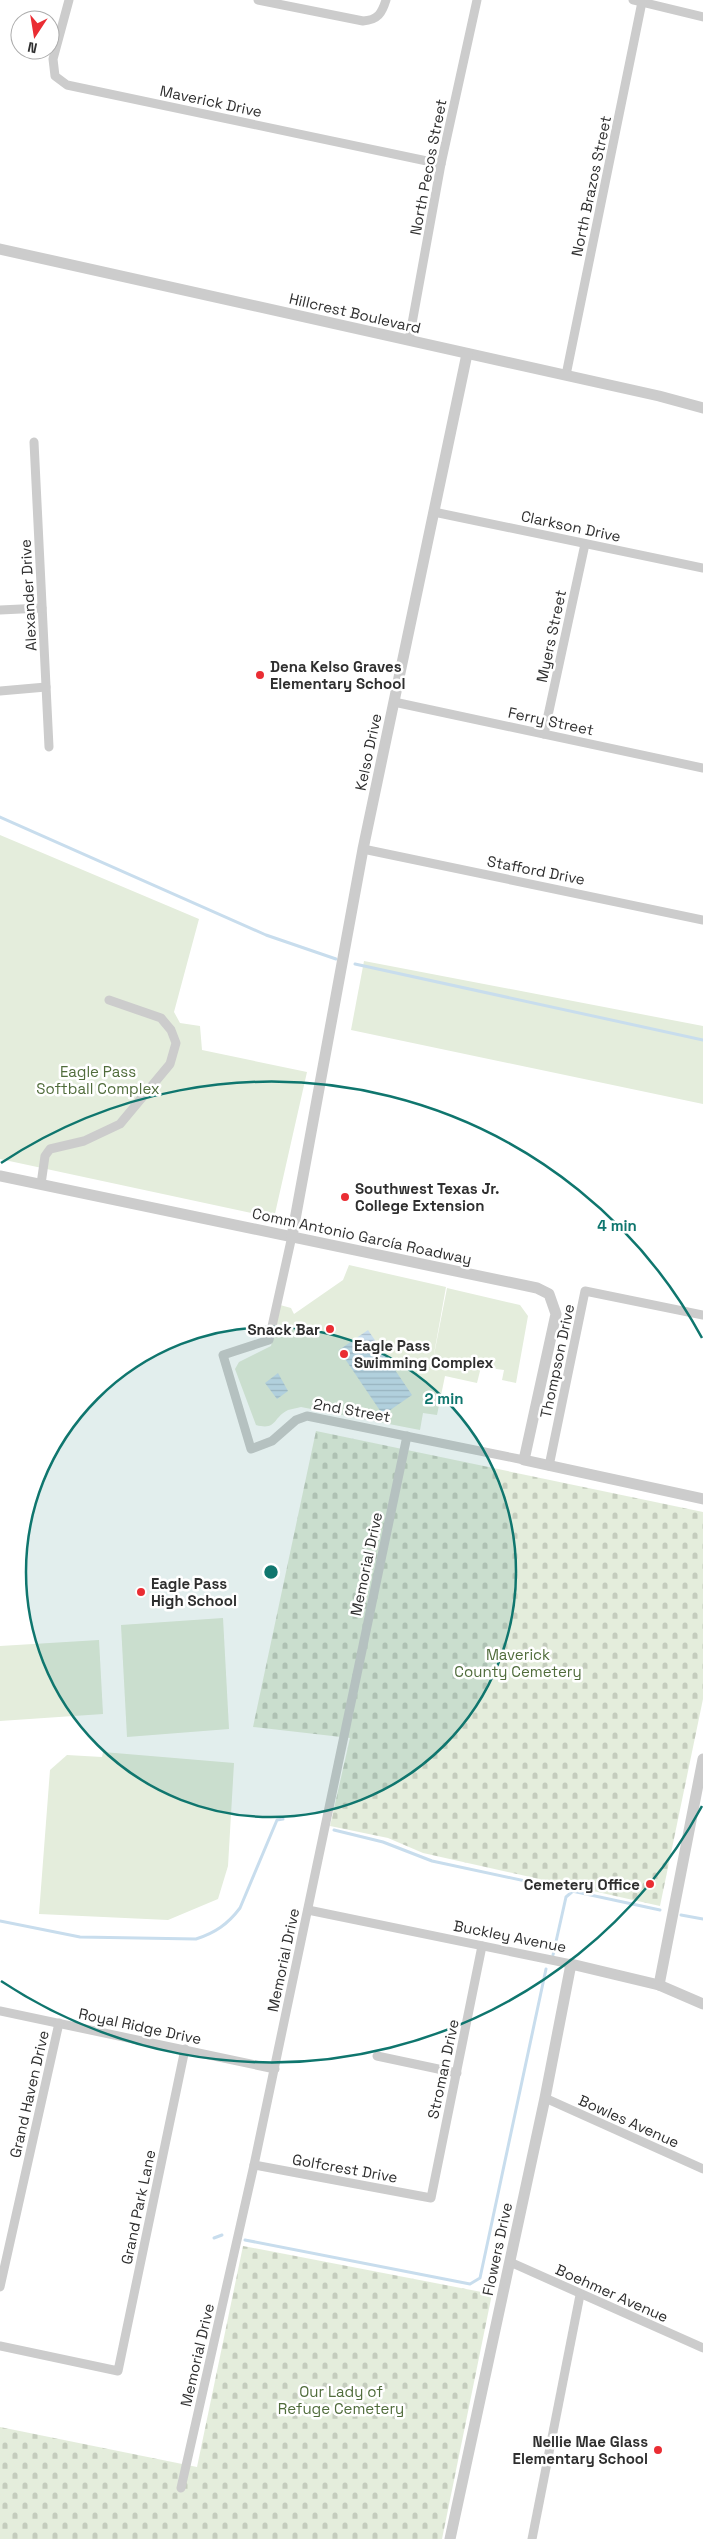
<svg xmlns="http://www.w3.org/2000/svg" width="703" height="2539" viewBox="0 0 703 2539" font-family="'Space Grotesk',sans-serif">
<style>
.cemetery{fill:url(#cemetery-stones)}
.park{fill:#e4eddc}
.water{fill:url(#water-rules)}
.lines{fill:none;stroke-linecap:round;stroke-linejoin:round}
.stream{stroke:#c8dded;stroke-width:3}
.minor{stroke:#ccc;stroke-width:9}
.tertiary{stroke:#ccc;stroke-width:11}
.ring{fill:none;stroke:#0f766e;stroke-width:2.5}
.poi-dot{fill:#ea2d33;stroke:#fff;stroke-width:2}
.labels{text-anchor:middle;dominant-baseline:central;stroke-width:5;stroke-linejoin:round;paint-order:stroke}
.street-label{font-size:15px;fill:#2f2f2f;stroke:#fff}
.poi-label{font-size:15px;font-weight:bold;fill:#2f2f2f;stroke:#fff;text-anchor:start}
.park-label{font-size:15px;fill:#506c3b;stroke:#fff}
.centre{fill:#0f766e;stroke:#fff;stroke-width:2.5}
.ring-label{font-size:15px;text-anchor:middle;font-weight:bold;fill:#0f766e;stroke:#fff;stroke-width:5;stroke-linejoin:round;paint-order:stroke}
</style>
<defs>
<pattern id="cemetery-stones" width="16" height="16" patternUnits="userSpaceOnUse" patternTransform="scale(1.25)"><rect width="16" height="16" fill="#e4eddc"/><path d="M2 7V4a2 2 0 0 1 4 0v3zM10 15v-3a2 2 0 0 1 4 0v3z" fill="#c4ccbd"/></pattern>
<pattern id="water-rules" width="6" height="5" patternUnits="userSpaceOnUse" patternTransform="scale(1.25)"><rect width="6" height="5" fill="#c8dded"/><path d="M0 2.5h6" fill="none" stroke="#acbecc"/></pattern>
</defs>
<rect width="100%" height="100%" fill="#fff"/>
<g class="cemetery">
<path d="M316 1431 703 1512V1699L660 1906 423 1853 388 1838 330 1826 350 1738 253 1727Z"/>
<path d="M243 2246 492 2294 442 2539H0V2427L197 2467Z"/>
</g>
<g class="park">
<path d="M0 835 199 919 174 1012 180 1023 200 1026 202 1050 307 1072 274 1218 0 1159Z"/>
<path d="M364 961 703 1026V1104L351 1030Z"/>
<path d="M349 1265 446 1287 432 1365 447 1288 520 1305 528 1316 516 1383 502 1380 504 1370 481 1367 477 1383 445 1376 437 1415 423 1413 420 1430 301 1407C297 1408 292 1409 288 1410 273 1417 277 1431 256 1425L235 1369 239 1362 271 1346 280 1305 291 1308 294 1314 343 1280Z"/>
<path d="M223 1618 229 1729 127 1737 121 1625Z"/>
<path d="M99 1640 103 1714 0 1721V1646Z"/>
<path d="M103 1752 234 1763 228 1866 218 1899 168 1920 39 1914 50 1770 67 1755 102 1757Z"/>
</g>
<g class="water">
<path d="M368 1330 412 1395 383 1415 339 1350Z"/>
<path d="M278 1373 288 1391 277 1399 265 1383Z"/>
</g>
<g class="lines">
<g class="stream">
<path d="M0 817 266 935 336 959"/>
<path d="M355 964 703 1040"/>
<path d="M334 1830 383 1842 432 1861 660 1910"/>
<path d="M681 1915 703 1919"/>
<path d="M0 1921 80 1937 196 1939C215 1933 228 1924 240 1908L277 1820 283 1819"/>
<path d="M553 1955 566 1897 573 1891"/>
<path d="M214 2238 222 2235"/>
<path d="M245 2240 470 2284 480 2278 546 1969"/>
</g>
<g class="minor">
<path d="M69 0 53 59 55 76 67 85 441 164"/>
<path d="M258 0 363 21C378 20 382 13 386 0"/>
<path d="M633 0 703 17"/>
<path d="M409 340 441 164 477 0"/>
<path d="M566 375 642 2"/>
<path d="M34 442 49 747"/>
<path d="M434 512 703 568"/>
<path d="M0 610 42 608"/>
<path d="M0 691 46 687"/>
<path d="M394 702 703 768"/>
<path d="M544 734 585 544"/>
<path d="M363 849 703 920"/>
<path d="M41 1184 45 1156 50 1149 84 1141 120 1124 170 1064 176 1043 171 1030 161 1018 109 1000"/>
<path d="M292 1236 269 1340 223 1355 251 1449 272 1441 296 1420 307 1416 524 1460"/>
<path d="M549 1466 585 1291 703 1315"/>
<path d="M308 1910 571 1964"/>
<path d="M0 2011 275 2069"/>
<path d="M377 2056 457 2073"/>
<path d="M545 2098 703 2169"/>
<path d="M254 2165 431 2198 482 1946"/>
<path d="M510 2262 703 2348"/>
<path d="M0 2287 59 2023"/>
<path d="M0 2346 118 2371 185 2049"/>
<path d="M181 2488 254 2165 407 1436"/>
<path d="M532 2539 580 2295"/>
</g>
<g class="tertiary">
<path d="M0 249 659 396 703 408"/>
<path d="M0 1176 537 1288 549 1294 556 1314 524 1460 703 1499"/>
<path d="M292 1236 363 849 467 354"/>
<path d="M659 1985 703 1759"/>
<path d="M450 2539 545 2098 571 1964 659 1985 703 2004"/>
</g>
</g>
<circle cx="271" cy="1572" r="245" fill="#0f766e" fill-opacity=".12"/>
<g class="ring">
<circle cx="271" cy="1572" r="245"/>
<path d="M702 1806A490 490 0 0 1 1 1981M1 1163A490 490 0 0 1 702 1338"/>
</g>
<g class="poi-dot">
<circle cx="260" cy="675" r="5"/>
<circle cx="345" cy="1197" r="5"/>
<circle cx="330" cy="1329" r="5"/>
<circle cx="344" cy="1354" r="5"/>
<circle cx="141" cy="1592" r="5"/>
<circle cx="650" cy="1884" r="5"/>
<circle cx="658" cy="2450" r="5"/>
</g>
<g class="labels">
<g class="street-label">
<text transform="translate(211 101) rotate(12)">Maverick Drive</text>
<text transform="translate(428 167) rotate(-79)">North Pecos Street</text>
<text transform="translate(591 186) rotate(-78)">North Brazos Street</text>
<text transform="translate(355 313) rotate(13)">Hillcrest Boulevard</text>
<text transform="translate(571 526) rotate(12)">Clarkson Drive</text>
<text transform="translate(28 595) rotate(-93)">Alexander Drive</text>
<text transform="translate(551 636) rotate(-78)">Myers Street</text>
<text transform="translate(551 721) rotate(12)">Ferry Street</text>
<text transform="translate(368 752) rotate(-78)">Kelso Drive</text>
<text transform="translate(536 870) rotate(11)">Stafford Drive</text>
<text transform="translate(362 1236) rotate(12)">Comm Antonio García Roadway</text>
<text transform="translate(557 1361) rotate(-78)">Thompson Drive</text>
<text transform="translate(352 1410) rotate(10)">2nd Street</text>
<text transform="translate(366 1564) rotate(-78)">Memorial Drive</text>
<text transform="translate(510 1936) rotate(11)">Buckley Avenue</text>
<text transform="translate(283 1960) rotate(-78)">Memorial Drive</text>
<text transform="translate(140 2026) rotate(12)">Royal Ridge Drive</text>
<text transform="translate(443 2069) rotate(-78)">Stroman Drive</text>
<text transform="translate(29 2094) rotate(-77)">Grand Haven Drive</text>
<text transform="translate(629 2121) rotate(24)">Bowles Avenue</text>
<text transform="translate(345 2168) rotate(10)">Golfcrest Drive</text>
<text transform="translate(138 2207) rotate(-78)">Grand Park Lane</text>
<text transform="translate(497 2249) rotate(-78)">Flowers Drive</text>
<text transform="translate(612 2293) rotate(24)">Boehmer Avenue</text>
<text transform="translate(197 2355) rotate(-77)">Memorial Drive</text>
</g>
<g class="poi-label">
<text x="270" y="666">Dena Kelso Graves<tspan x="270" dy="17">Elementary School</tspan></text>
<text x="355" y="1188">Southwest Texas Jr.<tspan x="355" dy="17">College Extension</tspan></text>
<text x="320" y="1329" text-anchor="end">Snack Bar</text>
<text x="354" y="1345">Eagle Pass<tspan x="354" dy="17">Swimming Complex</tspan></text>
<text x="151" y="1583">Eagle Pass<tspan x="151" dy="17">High School</tspan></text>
<text x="640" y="1884" text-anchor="end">Cemetery Office</text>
<text x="648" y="2441" text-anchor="end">Nellie Mae Glass<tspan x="648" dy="17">Elementary School</tspan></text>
</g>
<g class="park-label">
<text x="98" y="1071">Eagle Pass<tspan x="98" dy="17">Softball Complex</tspan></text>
<text x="518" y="1654">Maverick<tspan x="518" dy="17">County Cemetery</tspan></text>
<text x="341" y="2391">Our Lady of<tspan x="341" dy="17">Refuge Cemetery</tspan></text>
</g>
</g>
<circle cx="271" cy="1572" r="8" class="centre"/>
<g class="ring-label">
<text x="617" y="1231">4 min</text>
<text x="444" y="1404">2 min</text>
</g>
<g transform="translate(35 35) rotate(192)"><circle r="24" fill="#ffffff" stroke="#acacac"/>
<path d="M0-4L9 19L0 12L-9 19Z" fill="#ea2d33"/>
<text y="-8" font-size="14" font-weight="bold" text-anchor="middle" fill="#2f2f2f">N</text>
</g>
</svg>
